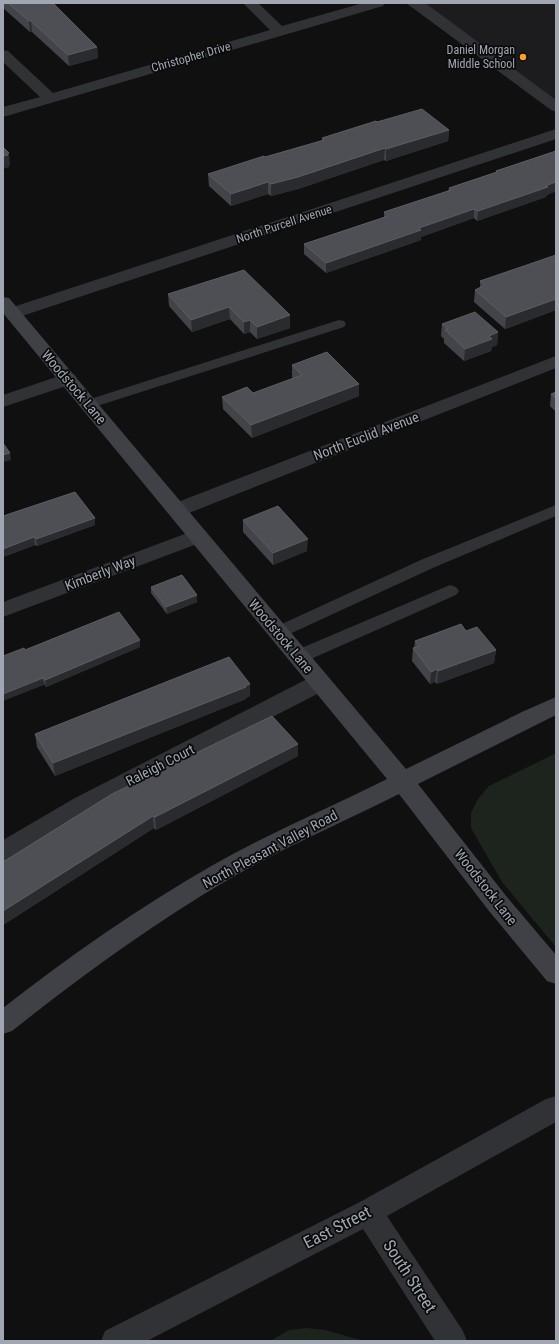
<svg xmlns="http://www.w3.org/2000/svg" width="559" height="1344" viewBox="0 0 559 1344" font-family="'Roboto Condensed',sans-serif">
<style>
.built{fill:#1c1c1e}
.green{fill:#1c241d}
.lines{fill:none;stroke-linecap:round;stroke-linejoin:round}
.lane{fill:#313236;fill-rule:evenodd}
.street{fill:#313236;fill-rule:evenodd}
.secondary{fill:#3f4146;fill-rule:evenodd}
.wall{fill:#434449}
.shaded-wall{fill:#2a2b2e}
.building{fill:#4d4f54;stroke:#5a5d63}
.poi-dot{fill:#f7a322;stroke:#0b0b0c;stroke-width:1.5}
.labels{text-anchor:middle;dominant-baseline:central;stroke-width:3.5;stroke-linejoin:round;paint-order:stroke}
.far-poi-label{font-size:12px;fill:#a0a7b3;stroke:#0b0b0c;text-anchor:end}
.far-street-label{font-size:12px;fill:#a0a7b3;stroke:#0b0b0c}
.street-label{font-size:14px;fill:#a0a7b3;stroke:#0b0b0c}
.near-street-label{font-size:17px;fill:#a0a7b3;stroke:#0b0b0c}
</style>
<rect width="100%" height="100%" fill="#101011"/>
<path class="built" d="M417 3H556V107Z"/>
<g class="green">
<path d="M556 753V947L502 882 471 828V813L478 799 489 786Z"/>
<path d="M306 1328 325 1330 364 1341H270L289 1330Z"/>
</g>
<g class="lines">
<g class="lane">
<path d="M339 320 344 321 346 324 344 327 94 407 89 409 84 407 81 404 84 401Z"/>
<path d="M556 505V516L435 567 283 637 277 639 271 637 268 633 271 629 423 559Z"/>
<path d="M450 585 456 587 459 591 456 595 304 662 298 663 292 662 289 657 292 652Z"/>
</g>
<g class="street">
<path d="M243 3H258L282 26 363 3H385L383 6 3 117V107L40 97 3 62V50L8 51 53 93 270 30Z"/>
<path d="M406 3H424L428 5 556 100V112L551 110Z"/>
<path d="M556 129V139L19 317 13 318 7 317 4 313 7 309Z"/>
<path d="M556 356V368L184 515 177 517 170 515 167 510 170 505Z"/>
<path d="M68 373 75 375 77 379 75 383 3 407V395Z"/>
<path d="M198 529 205 531 208 536 205 541 3 617V602Z"/>
<path d="M319 675 327 677 330 683 327 689 91 810 12 859 3 862V840L75 798 311 677Z"/>
<path d="M556 1096V1122L387 1216 463 1331 467 1341H435L363 1229 147 1341H101L105 1331 358 1203 546 1099Z"/>
</g>
<path class="secondary" d="M3 297 9 298 406 769 524 711 556 697V715L418 784 507 897 556 955V984L547 981 489 911 399 794C343 822 285 847 231 878 154 923 81 976 12 1031L3 1034V1008C69 956 140 907 213 865 269 833 329 808 387 779L3 313Z"/>
</g>
<g class="wall">
<path d="M3 3H53L97 47 98 58 69 66 32 32H30L3 8Z"/>
<path d="M377 122 449 130 448 141 386 161 384 160 298 189 271 196 268 194 231 206 209 186 208 174 322 141V138Z"/>
<path d="M556 151V191L547 195 546 197 477 221 474 218 421 237V240L326 273 304 254V244L384 218V212L448 191 449 188 496 173V171Z"/>
<path d="M556 255V310L505 329 474 302 475 290 480 288V281Z"/>
<path d="M168 294 290 315V328L257 339 250 332 244 334 230 319 192 332 169 306Z"/>
<path d="M442 324 498 332 497 345 492 347 491 351 464 361 444 343V339L441 336Z"/>
<path d="M292 365 359 384V396L252 438 223 409 222 397 253 393 293 378 292 377Z"/>
<path d="M556 392V412L550 406 551 394Z"/>
<path d="M3 516 95 518V525L37 546 35 545 3 557Z"/>
<path d="M243 520 307 551 273 565 243 532Z"/>
<path d="M151 587 197 595V602L167 614 151 593Z"/>
<path d="M466 631 496 650 494 663 437 684 435 682 430 684 412 661 413 648H414L415 641Z"/>
<path d="M140 647 46 687 25 650Z"/>
<path d="M250 696 246 698V699L55 776 37 747 35 734Z"/>
<path d="M298 744V756L156 830 154 828 3 925V862Z"/>
</g>
<g class="shaded-wall">
<path d="M29 21H31L32 32H30Z"/>
<path d="M97 47 98 58 69 66 68 55Z"/>
<path d="M449 130 448 141 386 161V149Z"/>
<path d="M385 148 384 160 298 189 271 196V184Z"/>
<path d="M9 153 10 165H9V167L3 169V156Z"/>
<path d="M268 182V194L231 206V194Z"/>
<path d="M556 182V191L547 195 546 197 477 221 478 211Z"/>
<path d="M474 209V218L421 237V240L326 273V263L419 228Z"/>
<path d="M556 299V310L505 329 506 317Z"/>
<path d="M229 307 230 319 192 332 191 320Z"/>
<path d="M290 315V328L257 339V327Z"/>
<path d="M250 320V332L244 334V322Z"/>
<path d="M498 332 497 345 492 347 491 351 464 361 465 349 489 336Z"/>
<path d="M359 384V396L252 438 251 425Z"/>
<path d="M10 453 11 460 3 462V455Z"/>
<path d="M95 518V525L37 546 36 539Z"/>
<path d="M34 537 35 545 3 557V549Z"/>
<path d="M308 539 307 551 273 565V553Z"/>
<path d="M197 595V602L167 614 166 607Z"/>
<path d="M140 640V647L46 687 45 680Z"/>
<path d="M496 650 494 663 437 684 438 671Z"/>
<path d="M437 669 435 682 430 684 431 672Z"/>
<path d="M43 678 44 685 3 701V694Z"/>
<path d="M250 684V696L246 698V699L55 776 53 763Z"/>
<path d="M298 744V756L156 830 155 817Z"/>
<path d="M153 816 154 828 3 925V911Z"/>
</g>
<g class="building">
<path d="M8 3H53L97 47 68 55 31 21H29Z"/>
<path d="M422 109 449 130 386 149 385 148 298 177 271 184 268 182 231 194 208 174 264 156 265 157 324 140 322 138 376 121 377 122Z"/>
<path d="M3 147 9 153 7 154 8 155 3 156Z"/>
<path d="M556 151V182L545 186 548 187 478 211 474 209 419 228 421 230 326 263 304 244 388 216 384 212 451 190 449 188 497 172 496 171Z"/>
<path d="M556 255V299L506 317 475 290 485 285 480 281Z"/>
<path d="M244 270 290 315 257 327 250 320 244 322 229 307 191 320 168 294Z"/>
<path d="M475 312 498 332 489 336 492 339 465 349 445 330 448 329 442 324Z"/>
<path d="M327 352 359 384 251 425 222 397 247 387 253 393 302 375 292 365Z"/>
<path d="M556 392V398L551 394Z"/>
<path d="M3 443 10 453 3 455Z"/>
<path d="M75 492 95 518 36 539 34 537 3 549V516Z"/>
<path d="M278 506 308 539 273 553 243 520Z"/>
<path d="M182 575 197 595 166 607 151 587Z"/>
<path d="M119 612 140 640 45 680 43 678 3 694V656L24 648 25 650Z"/>
<path d="M461 624 466 631 477 627 496 650 438 671 437 669 431 672 413 648 419 646 415 641Z"/>
<path d="M229 657 250 684 245 686 246 687 53 763 35 734Z"/>
<path d="M272 716 298 744 155 817 153 816 3 911V862L112 794Z"/>
</g>
<circle class="poi-dot" cx="523" cy="57" r="4"/>
<g class="labels">
<g class="far-poi-label">
<text x="515" y="50">Daniel Morgan<tspan x="515" dy="14">Middle School</tspan></text>
</g>
<g class="far-street-label">
<text transform="translate(191 57) rotate(-16)">Christopher Drive</text>
<text transform="translate(284 224) rotate(-18)">North Purcell Avenue</text>
</g>
<g class="street-label">
<text transform="translate(74 387) rotate(50)">Woodstock Lane</text>
<text transform="translate(366 436) rotate(-21)">North Euclid Avenue</text>
<text transform="translate(100 573) rotate(-21)">Kimberly Way</text>
<text transform="translate(281 636) rotate(50)">Woodstock Lane</text>
<text transform="translate(160 765) rotate(-27)">Raleigh Court</text>
<text transform="translate(270 849) rotate(-28)">North Pleasant Valley Road</text>
<text transform="translate(486 887) rotate(52)">Woodstock Lane</text>
</g>
<g class="near-street-label">
<text transform="translate(337 1227) rotate(-27)">East Street</text>
<text transform="translate(410 1276) rotate(57)">South Street</text>
</g>
</g>
<rect width="559" height="1344" fill="none" stroke="#a0a7b3" stroke-width="8"/>
</svg>
